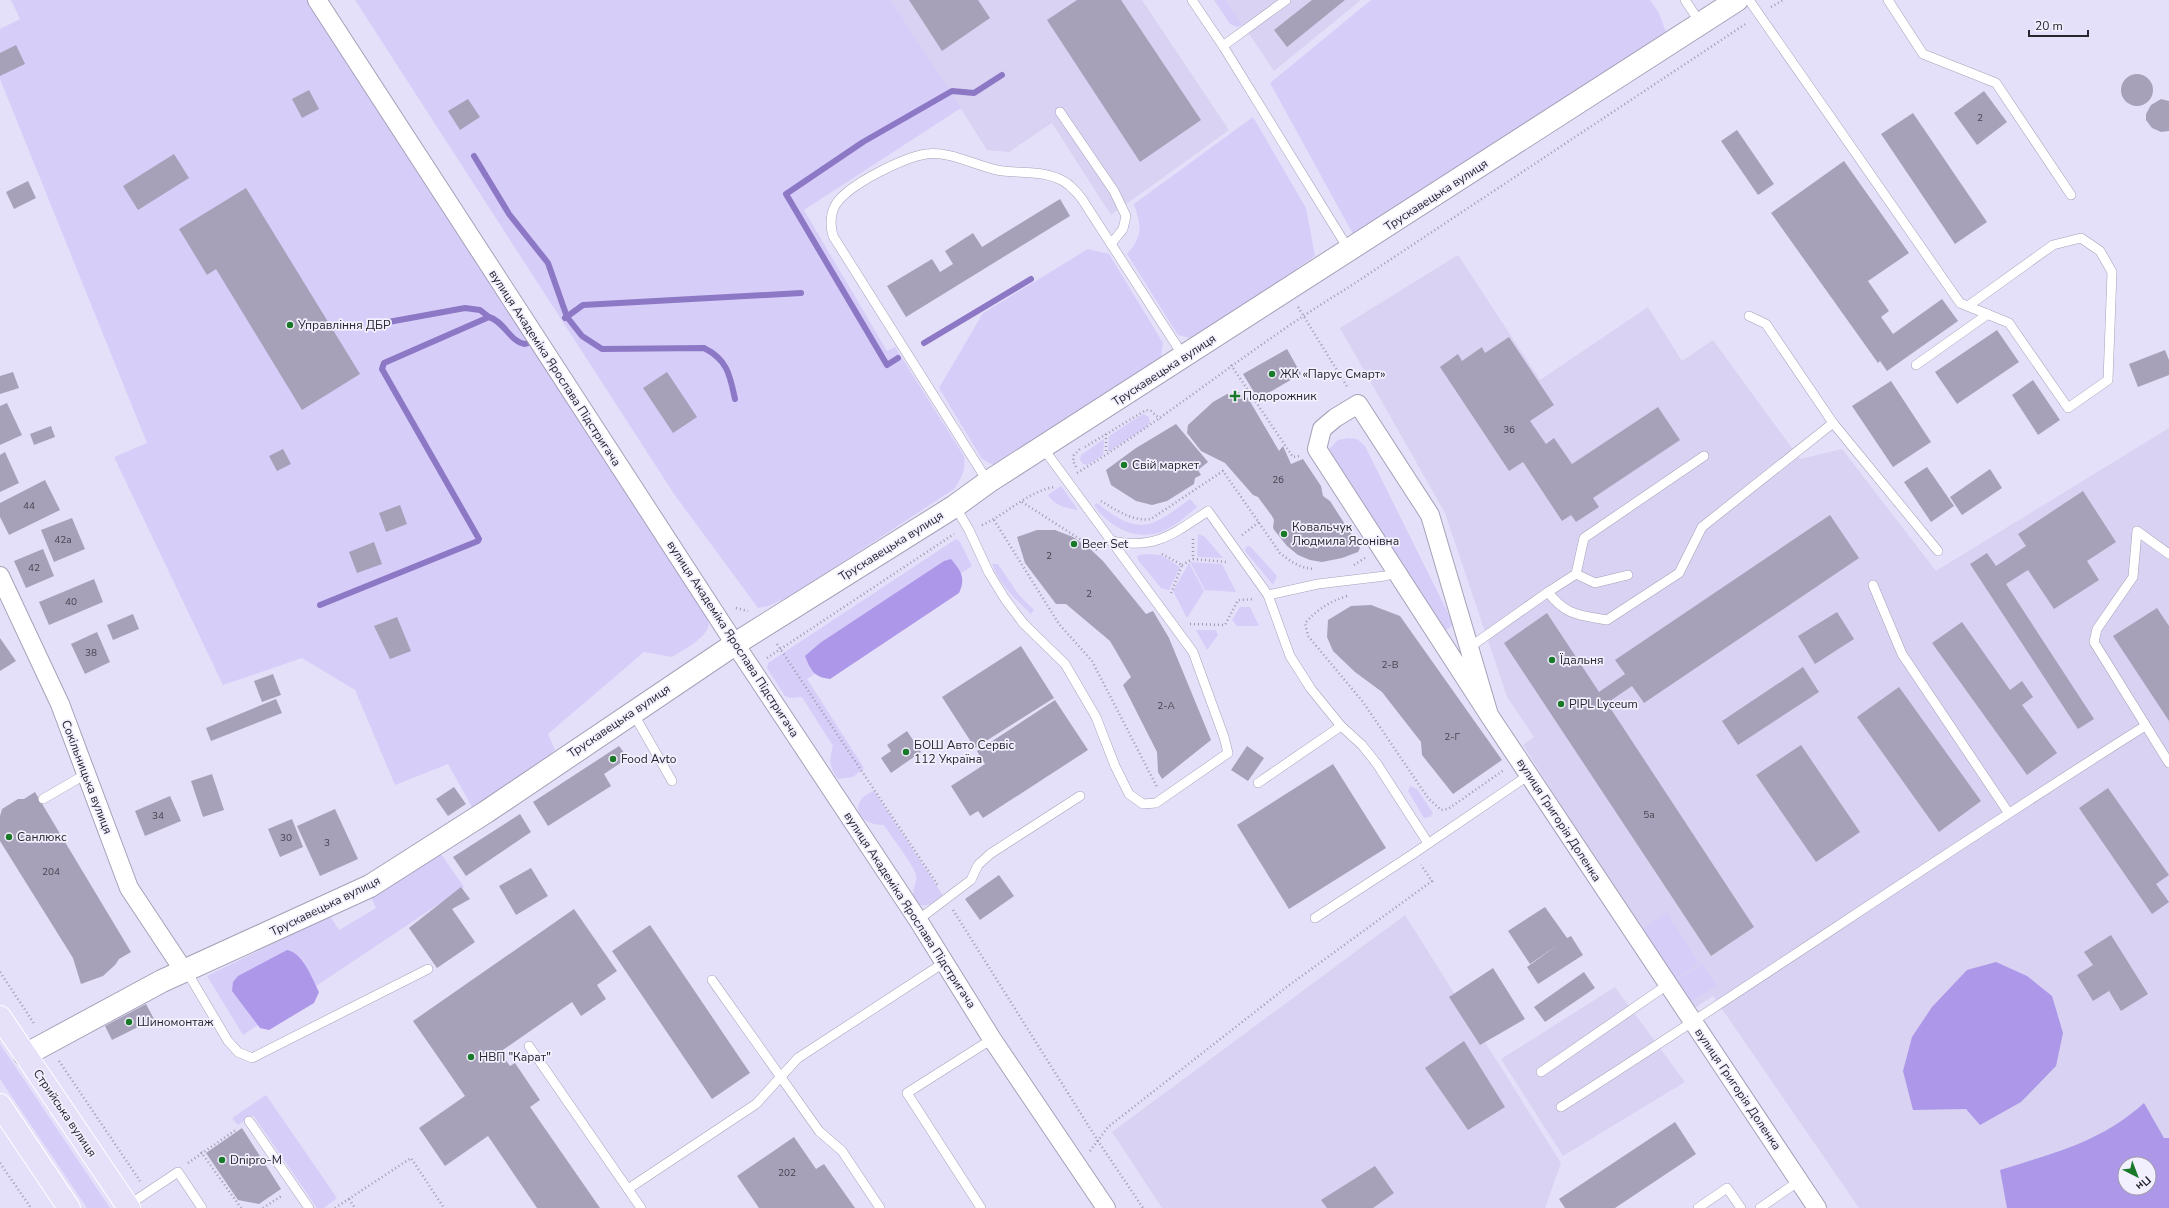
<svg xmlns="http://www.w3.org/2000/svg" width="2169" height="1208" viewBox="0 0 2169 1208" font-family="'Nunito Sans',sans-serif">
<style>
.built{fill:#d9d2f2;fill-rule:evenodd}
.green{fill:#d7cdf9}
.forest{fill:#ac97e8;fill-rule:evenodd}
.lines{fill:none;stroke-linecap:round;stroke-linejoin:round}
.stream{stroke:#8d78c6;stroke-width:6}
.building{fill:#a6a1b8}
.lane-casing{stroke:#a6a1b8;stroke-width:10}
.street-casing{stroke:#a6a1b8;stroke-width:20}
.secondary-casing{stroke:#a6a1b8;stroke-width:24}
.primary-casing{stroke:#fff;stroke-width:24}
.path{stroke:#9e9aad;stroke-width:2.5;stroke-dasharray:1 3;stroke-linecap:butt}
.lane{stroke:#fff;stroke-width:9}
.street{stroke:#fff;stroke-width:18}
.secondary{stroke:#fff;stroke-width:22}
.primary{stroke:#e6e0f9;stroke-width:22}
.poi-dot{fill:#1a7929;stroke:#f2effe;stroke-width:1.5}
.labels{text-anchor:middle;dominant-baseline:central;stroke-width:3.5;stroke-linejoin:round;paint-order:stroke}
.number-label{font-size:10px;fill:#474450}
.street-label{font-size:12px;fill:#27252e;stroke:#f2effe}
.poi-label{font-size:12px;fill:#27252e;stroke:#f2effe;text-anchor:start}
</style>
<rect width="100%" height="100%" fill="#e5e0f9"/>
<g class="built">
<path d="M891 0H1142L1229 130 1111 215 1052 123 1009 152 987 150Z"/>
<path d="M1226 0H1361L1274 71Z"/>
<path d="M1458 255 1540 380 1648 307 1682 361 1713 340 1800 459 1842 449 1936 571 2169 428V1208H1859L1713 996 1690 1011 1523 745 1534 737 1507 697 1445 513 1340 328ZM2125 1164H2149V1188H2125Z"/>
<path d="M1405 915 1561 1163 1545 1208H1162L1112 1132Z"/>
<path d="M1615 987 1685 1082 1563 1156 1501 1059Z"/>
</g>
<g class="green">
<path d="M11 0H308L698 601C702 607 711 619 708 627 704 640 683 650 672 657L644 652 548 734 555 750 534 768 472 807 448 764 395 785 355 690 302 658 223 685 114 457 147 443 0 79V29L20 19Z"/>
<path d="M355 0H891L961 108 804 210 887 351 895 347 964 456C966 469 962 478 954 489L791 596 768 606 758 608 674 494Z"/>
<path d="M1214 0H1226L1243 25 1237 27 1230 24Z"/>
<path d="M1371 0H1650L1659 13 1666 32 1353 234 1270 83Z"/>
<path d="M1253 117 1306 208 1315 256 1195 339 1178 335 1127 254C1144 235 1141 227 1134 204Z"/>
<path d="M1088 249 1109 254 1163 343 1161 358 995 466 982 459 939 388 983 313Z"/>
<path d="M1143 414 1148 416 1150 421 1148 426 1108 452 1109 436Z"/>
<path d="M1348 438 1357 439 1365 446 1453 623 1450 628 1442 632 1328 450 1338 440Z"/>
<path d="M1104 439 1103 455 1087 465 1083 464 1080 460 1081 455Z"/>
<path d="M1061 486 1078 510C1066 508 1055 506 1048 495Z"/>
<path d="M1190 499 1197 507C1185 517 1172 529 1158 533 1133 540 1108 526 1094 505L1097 503C1139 536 1150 529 1190 499Z"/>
<path d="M1198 534 1204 536 1223 558 1197 557Z"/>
<path d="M956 539 960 542 972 566 807 679 864 768 853 777 838 779C829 767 829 759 833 746L802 697 791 698 785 696 767 668 768 663Z"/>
<path d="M1250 546 1277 576 1273 585 1245 551 1246 547Z"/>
<path d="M1148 554 1161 555 1180 567 1169 590 1161 588 1138 560 1137 557 1139 555Z"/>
<path d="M1190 562 1222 564 1236 592 1205 590Z"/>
<path d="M1189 563 1204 591 1187 618 1173 591Z"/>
<path d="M992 564H998L1019 595 1034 610 1031 614C1016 600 999 584 992 564Z"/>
<path d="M1240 607H1250L1259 626H1237L1232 620Z"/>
<path d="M1196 630H1216L1218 635 1207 650Z"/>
<path d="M1410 786 1417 789 1433 813 1430 817 1424 818 1408 791Z"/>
<path d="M874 791 944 897C936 903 916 913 913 896 912 889 918 882 916 875 912 862 892 838 884 825 856 825 848 801 874 791Z"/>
<path d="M441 854 464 887 243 1035 207 976 330 916 339 930 376 908 369 893Z"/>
<path d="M1667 913 1699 963 1675 979 1642 929Z"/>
<path d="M1703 964 1716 986 1687 1003 1674 982Z"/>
<path d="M0 1044 110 1208H87L0 1079Z"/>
<path d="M266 1095 337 1198 324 1208H317L253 1115 238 1125 232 1118Z"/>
</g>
<g class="forest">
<path d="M951 559C961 571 966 578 959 593L830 679C814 677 811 671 805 656L820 643 944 561Z"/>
<path d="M287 950C303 953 312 978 319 992L314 1003 269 1030 260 1028 232 991 233 982 238 976Z"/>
<path d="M1996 962 2027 976 2052 996 2063 1033 2056 1066 2021 1102 1980 1125 1966 1109 1913 1110 1903 1071 1912 1037 1932 1007 1967 970Z"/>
<path d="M2144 1103 2164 1138H2169V1208H2007L2000 1170C2054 1153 2101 1142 2144 1103ZM2125 1164H2149V1188H2125Z"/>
</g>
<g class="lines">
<g class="stream">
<path d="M474 156 509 214 548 263 567 317 582 336 602 349 704 348C728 360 730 376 735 399"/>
<path d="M565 318 583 305 801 293"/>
<path d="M383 323 465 308 480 310 489 317"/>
<path d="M924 343 1031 279"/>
<path d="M898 358 887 365 786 194 863 142 952 91 974 93 1002 75"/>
<path d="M320 605 478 541 479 539 382 369 384 363 489 317C504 321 510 342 525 344L528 343"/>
</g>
</g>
<g class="building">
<path d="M909 0H978L990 18 942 51Z"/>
<path d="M1077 0H1121L1201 120 1140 162 1047 20Z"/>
<path d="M1312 0H1345L1287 47 1274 30Z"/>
<path d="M16 45 25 64 0 76V53Z"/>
<circle cx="2137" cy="90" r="16"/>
<path d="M309 90 319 109 302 118 292 99Z"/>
<path d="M1984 91 2007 122 1977 145 1954 113Z"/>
<path d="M468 99 480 117 460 130 448 111Z"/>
<path d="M2161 99 2169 101V131L2161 132 2152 128 2146 120V114L2151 105Z"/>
<path d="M1913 113 1987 222 1955 244 1881 134Z"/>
<path d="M1737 130 1774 184 1758 195 1721 141Z"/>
<path d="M174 154 189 178 138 210 123 186Z"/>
<path d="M1844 161 1909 253 1868 281 1889 311 1881 317 1893 334 1942 299 1958 321 1887 371 1880 361 1878 363 1771 213Z"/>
<path d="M28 181 36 198 14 209 6 192Z"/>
<path d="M246 188 360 374 302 410 216 269 207 275 179 229Z"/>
<path d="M1060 199 1070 216 906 317 887 286 932 259 940 272 953 264 945 251 973 233 982 247Z"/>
<path d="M1997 330 2019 362 1957 404 1935 372Z"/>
<path d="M1509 337 1554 405 1530 421 1546 444 1554 438 1572 464 1658 407 1680 440 1593 498 1599 507 1576 522 1571 515 1562 521 1523 462 1509 471 1440 367 1458 354 1462 361 1482 347 1485 353Z"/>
<path d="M1287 349 1301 374 1258 399 1243 374Z"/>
<path d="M2165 350 2169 360V375L2138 387 2129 364Z"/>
<path d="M13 372 19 388 0 394V376Z"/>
<path d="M667 372 697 417 673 433 643 388Z"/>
<path d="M2033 380 2060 420 2038 435 2012 395Z"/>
<path d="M1891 381 1931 442 1893 467 1852 406Z"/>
<path d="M1238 392 1248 398 1279 451 1283 446 1291 464 1303 459 1321 486 1323 496 1330 501 1357 543 1360 548 1358 552 1342 558 1322 562 1310 560 1298 555 1287 546 1275 531 1273 528 1274 520 1272 516 1258 497 1253 495 1225 463 1201 451 1187 433 1188 425 1213 402 1227 394Z"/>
<path d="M7 403 22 435 0 445V406Z"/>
<path d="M1176 424 1208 462 1198 470 1201 475 1195 478 1194 484 1167 501 1152 505 1136 501 1111 485 1106 470 1136 448Z"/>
<path d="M51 426 55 437 34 445 30 434Z"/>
<path d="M283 449 291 464 277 471 269 456Z"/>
<path d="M5 452 19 483 0 492V455Z"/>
<path d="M1927 467 1954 506 1931 522 1904 482Z"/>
<path d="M1990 469 2002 488 1962 515 1950 497Z"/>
<path d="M45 480 60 510 9 535 0 517V503Z"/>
<path d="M2083 491 2116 542 2087 561 2099 580 2054 609 2028 570 2006 584 2094 719 2078 729 1970 564 1987 553 1996 566 2026 546 2018 534Z"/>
<path d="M400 505 407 524 386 532 379 513Z"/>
<path d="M1830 515 1859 558 1644 703 1632 686 1607 703 1754 927 1711 956 1504 643 1547 613 1599 692 1625 674 1615 660Z"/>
<path d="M72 518 85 549 54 562 41 530Z"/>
<path d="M1037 530H1055L1073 537 1089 548 1103 561 1146 614 1153 611 1169 638 1211 740 1162 779 1158 772 1157 752 1123 685 1131 677 1110 641 1066 604H1056L1025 563 1017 537Z"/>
<path d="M374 542 382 564 357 573 349 552Z"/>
<path d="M43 549 54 576 26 588 14 561Z"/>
<path d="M94 579 103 602 49 625 39 602Z"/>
<path d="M1371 605 1400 616 1502 760 1453 794 1422 755 1421 742 1382 692 1355 672 1333 651 1327 637 1328 620 1351 606Z"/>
<path d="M2157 608 2169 626V721L2113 636Z"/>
<path d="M1837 612 1854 639 1815 664 1798 636Z"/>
<path d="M133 614 139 629 113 640 107 625Z"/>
<path d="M397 617 411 651 390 659 374 626Z"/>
<path d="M1962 622 2010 690 2022 681 2033 697 2022 705 2057 753 2027 775 1932 643Z"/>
<path d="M97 632 110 662 85 674 71 644Z"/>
<path d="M0 638 16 661 0 671Z"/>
<path d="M1021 646 1054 698 975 748 942 697Z"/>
<path d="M1803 667 1819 692 1738 745 1722 721Z"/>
<path d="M273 674 281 695 262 702 254 681Z"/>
<path d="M1899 687 1981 801 1939 832 1857 717Z"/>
<path d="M276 699 282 713 211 741 206 728Z"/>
<path d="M1055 700 1088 750 983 818 978 811 970 816 951 786 985 764 977 751Z"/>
<path d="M907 731 921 752 891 773 881 758 891 751 887 745Z"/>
<path d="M1801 745 1860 832 1816 862 1756 775Z"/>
<path d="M619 746 628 758 604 774 611 786 548 826 533 802Z"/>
<path d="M1247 746 1264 758 1248 781 1231 770Z"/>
<path d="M1333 764 1386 848 1289 909 1237 825Z"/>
<path d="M212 774 224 810 203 817 191 781Z"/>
<path d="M454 787 466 804 448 816 436 799Z"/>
<path d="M2108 788 2169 875 2156 884 2169 902 2152 914 2079 808Z"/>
<path d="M35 792 131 952 119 959 115 965 103 976 81 984 73 958 0 841V816L2 809 18 799H24Z"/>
<path d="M170 796 181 821 145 836 135 811Z"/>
<path d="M335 809 358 859 320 876 297 826Z"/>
<path d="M520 814 531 832 466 876 453 857Z"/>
<path d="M292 819 303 847 280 857 268 829Z"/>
<path d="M531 868 548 896 516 915 499 886Z"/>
<path d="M999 875 1014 896 980 920 965 899Z"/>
<path d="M461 887 470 899 452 909 475 942 437 968 409 928Z"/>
<path d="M1545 907 1567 938 1571 936 1583 955 1538 984 1527 967 1559 944 1530 964 1508 931Z"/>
<path d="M574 909 617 971 597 985 606 999 581 1016 572 1002 500 1052 510 1066 515 1063 540 1100 530 1107 600 1208H537L488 1136 445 1166 419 1128 465 1096 413 1021Z"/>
<path d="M650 925 750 1073 712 1099 612 951Z"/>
<path d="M2111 935 2148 994 2121 1011 2109 991 2093 1001 2077 975 2093 965 2084 952Z"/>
<path d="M1493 968 1525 1019 1480 1045 1449 997Z"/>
<path d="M1584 972 1595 988 1545 1022 1534 1007Z"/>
<path d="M146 1004 154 1019 112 1040 105 1026Z"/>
<path d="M1464 1041 1505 1107 1468 1130 1425 1068Z"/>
<path d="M1675 1122 1696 1154 1615 1208H1565L1559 1199Z"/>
<path d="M242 1128 281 1189 259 1204 238 1200 206 1153Z"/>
<path d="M794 1137 816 1169 824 1164 855 1208H759L737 1176Z"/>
<path d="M1375 1166 1394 1193 1373 1208H1327L1321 1200Z"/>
</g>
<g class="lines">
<defs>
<g id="lane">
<path d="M1192 0 1223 46 1349 250"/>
<path d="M1685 0 1701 24"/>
<path d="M1749 0 1960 303 2009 323 2068 408 2108 380 2112 272 2100 251 2081 238 2053 245 1968 306"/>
<path d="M1888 0 1923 54 1996 83 2071 195"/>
<path d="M1223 46 1286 0"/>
<path d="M1060 112 1114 191 1126 216 1123 229 1111 244"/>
<path d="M1916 365 1988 314"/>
<path d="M1833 423 1938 551"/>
<path d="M1704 456 1584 538 1576 574 1548 592C1566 616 1580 615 1607 620L1679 573 1702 527 1833 423 1766 324 1749 316"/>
<path d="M988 482 833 236C830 225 830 214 836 204 849 184 903 158 926 154 951 151 973 165 997 170 1016 174 1038 170 1057 178 1068 182 1075 190 1082 199L1184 357"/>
<path d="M955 506 969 530 989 573 1005 599 1023 623 1065 664 1096 717 1115 766 1129 794 1143 804 1156 803 1228 753 1224 737 1193 652 1043 448"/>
<path d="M1109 540C1154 551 1173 534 1208 511L1268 595 1318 584 1385 576 1397 573"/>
<path d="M2169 554 2137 531 2133 577 2097 629 2094 642 2169 763"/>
<path d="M1576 574 1595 583 1628 575"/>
<path d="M1873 585 1902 654 2008 812"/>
<path d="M1268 595 1290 656 1311 689 1341 726 1362 745 1377 764 1428 843"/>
<path d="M1470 647 1548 592"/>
<path d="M633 713 672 781"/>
<path d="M1258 783 1341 726"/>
<path d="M43 799 86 774"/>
<path d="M1315 918 1413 854 1529 775"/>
<path d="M918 920 971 880 978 865 990 854 1080 796"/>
<path d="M184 971 190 977 228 1041 238 1052 252 1058 428 969"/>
<path d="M712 980 819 1131 842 1151 880 1208"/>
<path d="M529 1046 641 1208"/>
<path d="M1541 1072 1667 985"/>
<path d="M1561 1107C1757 982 1948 850 2145 726"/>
<path d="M249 1121 309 1208"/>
<path d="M628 1189 756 1104 798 1058 945 962"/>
<path d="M127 1206 178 1172 202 1208"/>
<path d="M981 1208 907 1093 992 1039"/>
<path d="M1698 1208 1727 1188 1741 1208"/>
<path d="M1760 1208 1799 1181"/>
</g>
<g id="street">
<path d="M317 0 735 644 918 920 992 1039 1106 1208"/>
<path d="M0 576 60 704 129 888 184 971"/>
<path d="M1489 715 1317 449 1322 429 1335 418 1358 404 1430 515 1489 715 1817 1208"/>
</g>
<path id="secondary" d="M25 1055 162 981 370 886 486 812 735 644 955 506 988 482 1737 0"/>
<g id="primary">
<path d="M0 1017 129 1208"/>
<path d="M0 1105 69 1208"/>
</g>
</defs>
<use href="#lane" class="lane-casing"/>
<use href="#street" class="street-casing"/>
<use href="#secondary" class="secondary-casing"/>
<use href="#primary" class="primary-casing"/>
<g class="path">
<path d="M1771 7 1783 0"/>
<path d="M1298 307 1348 388"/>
<path d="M1231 365 1293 457 1300 456"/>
<path d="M1106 434V454"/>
<path d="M1085 447 1146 410 1151 411 1160 419"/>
<path d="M1076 467 1073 461 1074 455 1080 449"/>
<path d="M1077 473C1170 416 1253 345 1346 289L1747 23"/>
<path d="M1101 501C1116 510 1133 522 1151 519L1223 471 1280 553C1291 562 1300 568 1314 569"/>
<path d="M1022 502 1097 550"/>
<path d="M994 520 1059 624 1092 661 1157 787"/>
<path d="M982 525C1007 514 1027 492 1054 487"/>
<path d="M1242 535 1259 522"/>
<path d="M1193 539V559L1227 562"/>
<path d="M1162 554 1182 565 1170 596"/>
<path d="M1182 565 1193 559"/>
<path d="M1354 565 1365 558"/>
<path d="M1347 596C1329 602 1318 609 1305 623L1308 636 1363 702 1428 798 1441 810 1448 809 1504 770"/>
<path d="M736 608 748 611"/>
<path d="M1190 624 1225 625 1238 600 1254 599"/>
<path d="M777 644 939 887"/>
<path d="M767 658 954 534"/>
<path d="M953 910 1098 1141 1143 1208"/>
<path d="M0 972 35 1025"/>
<path d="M59 1061 140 1181"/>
<path d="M1090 1151 1108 1127 1288 986 1432 881 1421 865"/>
<path d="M201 1152 241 1208"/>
<path d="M0 1163 31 1208"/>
<path d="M188 1163 237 1129"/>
<path d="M349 1199 355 1208"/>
<path d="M263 1208 283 1195"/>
<path d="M335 1208 411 1158 444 1208"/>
</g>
<use href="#lane" class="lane"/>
<use href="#street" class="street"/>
<use href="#secondary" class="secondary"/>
<use href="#primary" class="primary"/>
</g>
<g class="poi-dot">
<circle cx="290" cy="325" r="4"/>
<circle cx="1272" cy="374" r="4"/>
<path d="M1233 390h4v4h4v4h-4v4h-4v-4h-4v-4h4z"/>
<circle cx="1124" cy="465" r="4"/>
<circle cx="1284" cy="534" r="4"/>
<circle cx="1074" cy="544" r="4"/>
<circle cx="1552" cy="660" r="4"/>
<circle cx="1561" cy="704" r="4"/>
<circle cx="906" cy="752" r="4"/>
<circle cx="613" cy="759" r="4"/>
<circle cx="9" cy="837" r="4"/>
<circle cx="129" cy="1022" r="4"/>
<circle cx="471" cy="1057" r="4"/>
<circle cx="222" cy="1160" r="4"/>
</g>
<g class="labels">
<g class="number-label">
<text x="1980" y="118">2</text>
<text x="1509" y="430">3б</text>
<text x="1278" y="480">2б</text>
<text x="29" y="506">44</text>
<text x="63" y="540">42а</text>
<text x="1049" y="556">2</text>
<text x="34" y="568">42</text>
<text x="1089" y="594">2</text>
<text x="71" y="602">40</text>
<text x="91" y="653">38</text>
<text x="1390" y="665">2-В</text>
<text x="1166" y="706">2-А</text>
<text x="1452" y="737">2-Г</text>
<text x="1649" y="815">5а</text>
<text x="158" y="816">34</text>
<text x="286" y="838">30</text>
<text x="327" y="843">3</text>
<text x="51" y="872">204</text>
<text x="787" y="1173">202</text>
</g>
<g class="street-label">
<text transform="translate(1436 195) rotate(-33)">Трускавецька вулиця</text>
<text transform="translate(555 368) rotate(57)">вулиця Академіка Ярослава Підстригача</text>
<text transform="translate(1164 370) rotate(-33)">Трускавецька вулиця</text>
<text transform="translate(891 546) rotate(-32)">Трускавецька вулиця</text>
<text transform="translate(733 639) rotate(57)">вулиця Академіка Ярослава Підстригача</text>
<text transform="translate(619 721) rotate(-34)">Трускавецька вулиця</text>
<text transform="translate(87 777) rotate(69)">Сокільницька вулиця</text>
<text transform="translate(1559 820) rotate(57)">вулиця Григорія Доленка</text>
<text transform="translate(325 906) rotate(-26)">Трускавецька вулиця</text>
<text transform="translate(910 910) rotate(57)">вулиця Академіка Ярослава Підстригача</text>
<text transform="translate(1738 1089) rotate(56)">вулиця Григорія Доленка</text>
<text transform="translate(65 1113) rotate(56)">Стрийська вулиця</text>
</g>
<g class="poi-label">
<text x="298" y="325">Управління ДБР</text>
<text x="1280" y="374">ЖК «Парус Смарт»</text>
<text x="1243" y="396">Подорожник</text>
<text x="1132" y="465">Свiй маркет</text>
<text x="1292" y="527">Ковальчук<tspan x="1292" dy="14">Людмила Ясонівна</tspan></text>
<text x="1082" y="544">Beer Set</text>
<text x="1560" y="660">Їдальня</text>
<text x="1569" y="704">PIPL Lyceum</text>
<text x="914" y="745">БОШ Авто Сервіс<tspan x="914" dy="14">112 Україна</tspan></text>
<text x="621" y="759">Food Avto</text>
<text x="17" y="837">Санлюкс</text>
<text x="137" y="1022">Шиномонтаж</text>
<text x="479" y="1057">НВП "Карат"</text>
<text x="230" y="1160">Dnipro-M</text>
</g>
</g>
<g transform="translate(2137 1176) rotate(138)"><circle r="19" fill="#f2effe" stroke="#a19eab"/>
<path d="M0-3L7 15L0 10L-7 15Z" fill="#1a7929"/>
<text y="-6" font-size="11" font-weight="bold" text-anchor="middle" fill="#27252e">Пн</text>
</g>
<path d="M2029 30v6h59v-6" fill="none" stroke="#27252e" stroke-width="2"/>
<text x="2035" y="30" font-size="12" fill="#27252e" stroke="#f2effe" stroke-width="3" paint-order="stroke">20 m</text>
</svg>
